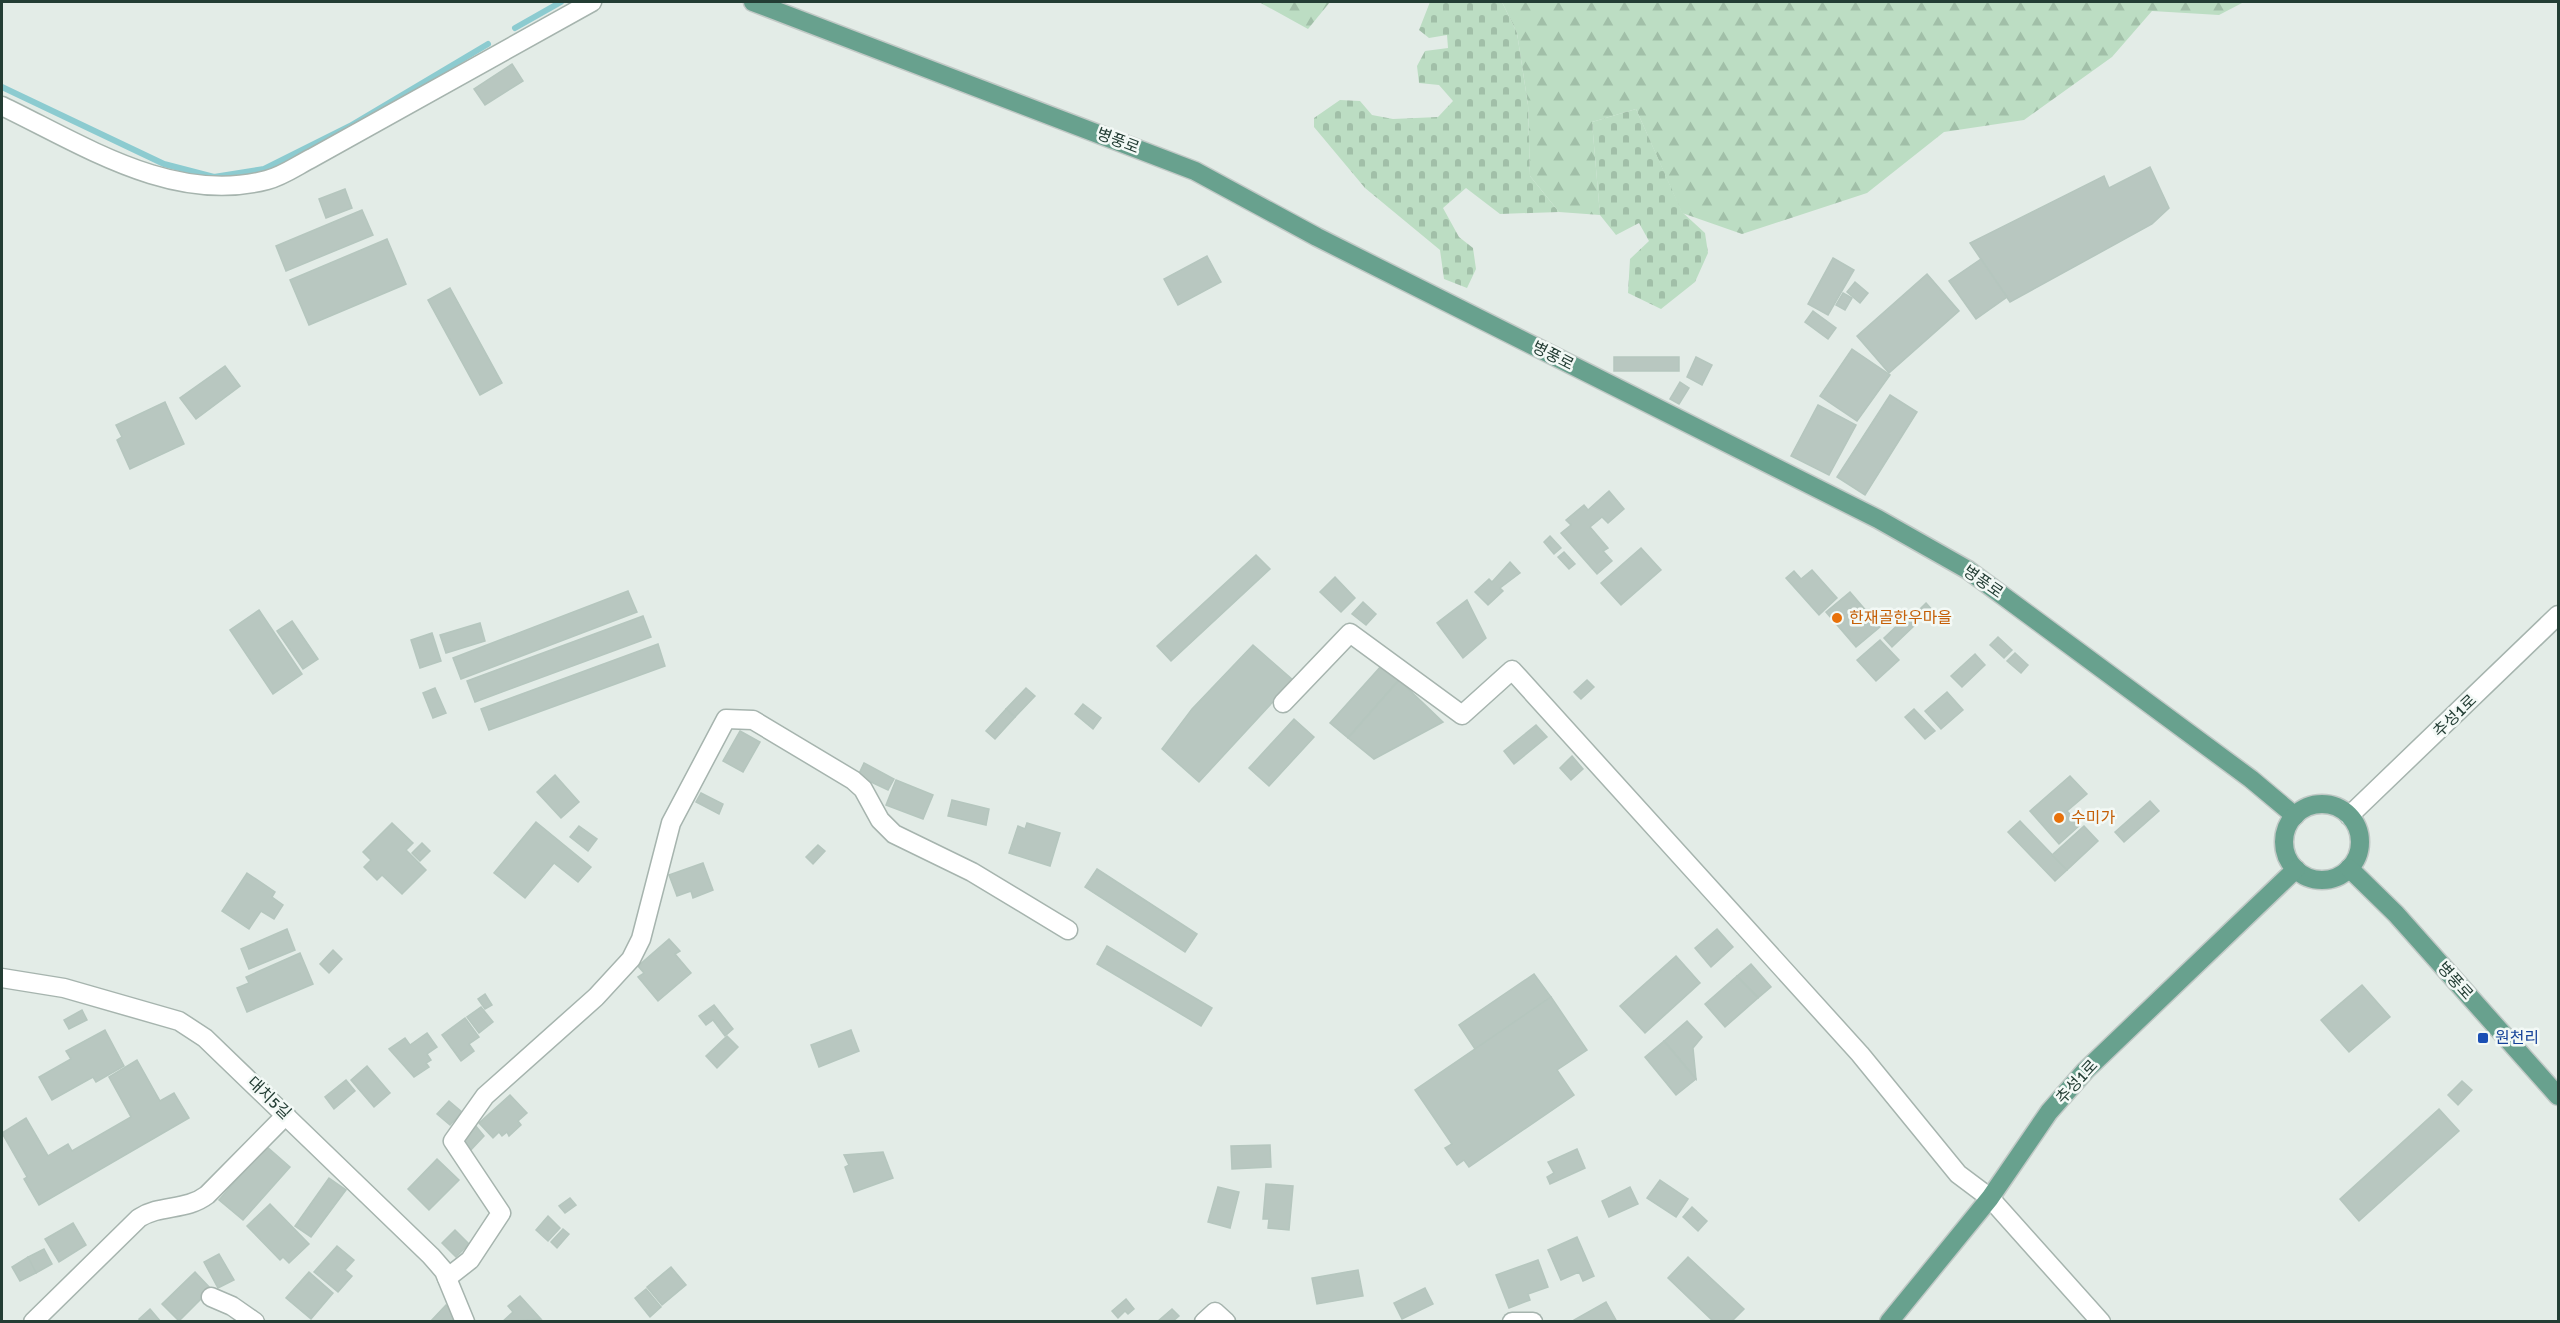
<svg xmlns="http://www.w3.org/2000/svg" width="2560" height="1323" viewBox="0 0 2560 1323" font-family="Signika,'Noto Sans KR',sans-serif">
<style>
.forest{fill:url(#forest-firs)}
.cemetery{fill:url(#cemetery-stones)}
.lines{fill:none;stroke-linecap:round;stroke-linejoin:round}
.stream{stroke:#8ccbd0;stroke-width:6}
.building{fill:#b8c7c0;stroke:#b5c6be;stroke-width:1.5}
.minor-casing{stroke:#a6b4ae;stroke-width:21}
.major-casing{stroke:#c1c9c6;stroke-width:21}
.minor{stroke:#fff;stroke-width:18}
.major{stroke:#68a18e;stroke-width:18}
.food-dot{fill:#e8710a;stroke:#f3f9f6;stroke-width:2}
.transit-dot{fill:#1a4fb4;stroke:#f3f9f6;stroke-width:2}
.labels{text-anchor:middle;dominant-baseline:central;stroke-width:5;stroke-linejoin:round;paint-order:stroke}
.street-label{font-size:16px;fill:#233d34;stroke:#f3f9f6}
.food-label{font-size:16px;fill:#c56008;stroke:#f3f9f6;text-anchor:start}
.transit-label{font-size:16px;fill:#164399;stroke:#f3f9f6;text-anchor:start}
</style>
<defs>
<pattern id="forest-firs" width="22" height="20" patternUnits="userSpaceOnUse" patternTransform="scale(1.5)"><rect width="22" height="20" fill="#bcddc3"/><path d="M5 1l3.5 6h-7zM16 11l3.5 6h-7z" fill="#a1bfa8"/></pattern>
<pattern id="cemetery-stones" width="16" height="16" patternUnits="userSpaceOnUse" patternTransform="scale(1.5)"><rect width="16" height="16" fill="#bcddc3"/><path d="M2 7V4a2 2 0 0 1 4 0v3zM10 15v-3a2 2 0 0 1 4 0v3z" fill="#a1bfa8"/></pattern>
</defs>
<rect width="100%" height="100%" fill="#e3ece7"/>
<g class="forest">
<path d="M1259 2H1330L1308 29Z"/>
<path d="M1502 2H2244L2219 15 2152 11 2112 57 2024 120 1944 132 1867 193 1742 234 1682 213 1636 109 1592 122 1600 215 1559 212 1530 176 1528 105 1517 33Z"/>
</g>
<g class="cemetery">
<path d="M1430 2H1502L1517 33 1528 105 1530 176 1559 212 1500 214 1466 188 1443 208 1459 237 1473 248 1476 269 1467 288 1444 279 1440 250 1365 188 1314 127V118L1340 100 1360 101 1372 115 1393 119 1438 117 1453 101 1439 85 1419 83 1417 66 1425 51 1448 48 1447 35 1429 38 1419 30Z"/>
<path d="M1636 109 1682 212 1705 233 1708 253 1695 282 1661 309 1628 293 1630 259 1649 241 1639 223 1616 235 1600 215 1592 122Z"/>
</g>
<g class="lines">
<g class="stream">
<path d="M515 28 561 2"/>
<path d="M2 87 164 164 214 177 264 169 350 126 488 44"/>
</g>
</g>
<g class="building">
<path d="M512 64 523 81 485 105 474 89Z"/>
<path d="M2150 167 2169 208 2152 224 2010 302 1970 243 2104 176 2109 188Z"/>
<path d="M345 189 352 208 326 218 319 199Z"/>
<path d="M362 210 373 235 286 271 276 246Z"/>
<path d="M387 239 406 284 309 325 290 280Z"/>
<path d="M1207 256 1221 282 1178 305 1164 279Z"/>
<path d="M1833 258 1854 270 1828 315 1808 304Z"/>
<path d="M1981 259 2007 297 1976 319 1949 281Z"/>
<path d="M1927 274 1959 311 1889 373 1857 336Z"/>
<path d="M1855 282 1868 293 1860 303 1847 292Z"/>
<path d="M450 288 502 383 480 395 428 300Z"/>
<path d="M1843 293 1852 298 1845 310 1836 305Z"/>
<path d="M1813 311 1836 328 1828 339 1805 322Z"/>
<path d="M1852 349 1890 375 1857 421 1820 396Z"/>
<rect x="1614" y="357" width="65" height="14"/>
<path d="M1696 357 1712 365 1702 385 1687 377Z"/>
<path d="M225 366 240 386 196 419 180 398Z"/>
<path d="M1680 382 1689 388 1679 404 1670 399Z"/>
<path d="M1890 395 1917 412 1865 495 1837 477Z"/>
<path d="M165 402 184 444 130 469 117 440 122 437 116 425Z"/>
<path d="M1818 405 1856 425 1829 475 1791 456Z"/>
<path d="M1609 491 1624 509 1608 523 1602 517 1590 527 1608 548 1603 551 1612 561 1597 574 1561 533 1571 525 1566 520 1584 505 1588 510Z"/>
<path d="M1550 536 1561 548 1554 554 1544 542Z"/>
<path d="M1641 548 1661 570 1621 605 1601 583Z"/>
<path d="M1564 552 1575 564 1569 569 1558 557Z"/>
<path d="M1256 555 1270 569 1171 661 1157 646Z"/>
<path d="M1510 562 1520 573 1500 588 1503 591 1488 605 1475 592 1489 579 1492 582Z"/>
<path d="M1812 570 1837 598 1819 615 1786 578 1794 571 1801 579Z"/>
<path d="M1335 577 1355 598 1341 612 1320 592Z"/>
<path d="M628 591 637 612 461 679 453 658Z"/>
<path d="M1850 592 1880 627 1856 647 1826 612Z"/>
<path d="M1467 600 1486 638 1463 658 1437 623Z"/>
<path d="M1363 602 1376 614 1366 625 1352 614Z"/>
<path d="M1926 603 1934 612 1924 622 1915 614Z"/>
<path d="M259 610 302 674 273 694 230 630Z"/>
<path d="M1908 615 1916 624 1892 647 1884 638Z"/>
<path d="M643 616 651 637 475 702 467 681Z"/>
<path d="M292 621 318 659 303 669 277 631Z"/>
<path d="M480 623 485 641 446 653 440 635Z"/>
<path d="M432 633 441 661 420 668 411 640Z"/>
<path d="M1998 637 2012 650 2004 658 1990 645Z"/>
<path d="M1880 640 1899 660 1876 681 1857 660Z"/>
<path d="M658 644 665 666 489 730 481 709Z"/>
<path d="M1253 645 1293 680 1199 782 1162 749 1192 709Z"/>
<path d="M2015 653 2028 665 2021 673 2007 661Z"/>
<path d="M1975 654 1985 665 1962 687 1951 676Z"/>
<path d="M1382 665 1399 680 1348 738 1330 723Z"/>
<path d="M1399 680 1443 722 1374 759 1348 738Z"/>
<path d="M1587 680 1594 687 1581 699 1574 692Z"/>
<path d="M435 688 446 713 433 718 423 693Z"/>
<path d="M1026 688 1035 696 1015 717 1006 709Z"/>
<path d="M1947 692 1963 710 1941 729 1925 711Z"/>
<path d="M1083 704 1101 718 1093 729 1075 714Z"/>
<path d="M1006 709 1015 717 995 739 986 731Z"/>
<path d="M1914 709 1935 731 1925 739 1905 717Z"/>
<path d="M1294 719 1314 737 1269 786 1249 768Z"/>
<path d="M1536 725 1547 737 1514 764 1504 751Z"/>
<path d="M740 731 760 742 743 772 723 761Z"/>
<path d="M1572 756 1583 769 1571 780 1560 768Z"/>
<path d="M864 763 894 779 888 790 858 776Z"/>
<path d="M555 775 579 802 561 818 537 792Z"/>
<path d="M2070 776 2087 794 2067 811 2080 825 2059 844 2030 811Z"/>
<path d="M896 780 933 795 923 819 886 805Z"/>
<path d="M701 793 723 804 719 814 696 802Z"/>
<path d="M952 800 989 809 986 825 948 816Z"/>
<path d="M2150 801 2159 811 2124 842 2115 832Z"/>
<path d="M2020 821 2067 870 2055 881 2008 832Z"/>
<path d="M536 822 591 867 578 882 554 863 525 898 494 873Z"/>
<path d="M392 823 413 843 406 850 426 870 402 894 382 875 377 880 364 867 371 860 363 852Z"/>
<path d="M1027 823 1060 833 1050 866 1009 853 1018 826 1025 829Z"/>
<path d="M579 826 597 839 588 851 570 837Z"/>
<path d="M2084 826 2098 841 2067 870 2052 855Z"/>
<path d="M422 843 430 851 420 861 412 853Z"/>
<path d="M818 845 825 851 813 864 806 857Z"/>
<path d="M703 863 713 890 693 898 691 891 677 896 669 875Z"/>
<path d="M1097 869 1197 934 1185 952 1085 887Z"/>
<path d="M247 873 275 892 272 897 283 905 274 919 261 911 249 929 222 911Z"/>
<path d="M287 929 295 950 249 969 241 949Z"/>
<path d="M1717 929 1733 947 1711 967 1695 948Z"/>
<path d="M669 939 680 951 675 954 691 973 658 1001 638 977 644 973 638 966Z"/>
<path d="M1107 946 1212 1008 1201 1026 1097 964Z"/>
<path d="M333 950 342 959 329 973 320 964Z"/>
<path d="M300 953 313 984 247 1012 237 988 249 983 246 977Z"/>
<path d="M1676 956 1700 983 1645 1033 1620 1006Z"/>
<path d="M1751 964 1771 987 1758 998 1737 976Z"/>
<path d="M1534 974 1551 997 1475 1049 1459 1025Z"/>
<path d="M1737 976 1758 998 1725 1027 1705 1004Z"/>
<path d="M2362 985 2390 1017 2349 1052 2321 1020Z"/>
<path d="M485 994 492 1005 485 1009 478 999Z"/>
<path d="M1551 997 1587 1050 1557 1070 1574 1095 1469 1167 1464 1160 1457 1165 1445 1148 1452 1144 1415 1090Z"/>
<path d="M714 1005 733 1029 725 1036 713 1020 706 1025 699 1016Z"/>
<path d="M481 1007 493 1022 479 1033 467 1017Z"/>
<path d="M82 1010 87 1020 69 1029 64 1020Z"/>
<path d="M465 1018 479 1037 469 1044 474 1051 461 1061 442 1035Z"/>
<path d="M1687 1021 1702 1037 1693 1048 1696 1079 1664 1041Z"/>
<path d="M105 1030 124 1066 96 1082 93 1077 52 1100 39 1077 71 1059 66 1051Z"/>
<path d="M851 1030 859 1051 819 1067 811 1045Z"/>
<path d="M427 1033 437 1047 427 1054 431 1060 426 1063 429 1067 414 1077 389 1049 405 1038 410 1045Z"/>
<path d="M727 1036 738 1047 717 1068 706 1056Z"/>
<path d="M1664 1041 1696 1079 1676 1095 1645 1057Z"/>
<path d="M137 1060 160 1101 174 1093 189 1118 39 1205 24 1179 27 1177 2 1133 26 1118 48 1156 68 1144 72 1151 131 1117 109 1077Z"/>
<path d="M367 1066 390 1093 374 1107 351 1080Z"/>
<path d="M346 1080 355 1091 334 1109 325 1097Z"/>
<path d="M2462 1081 2472 1090 2458 1105 2448 1095Z"/>
<path d="M510 1095 527 1113 518 1121 521 1125 509 1136 507 1132 502 1136 499 1132 493 1138 479 1123Z"/>
<path d="M449 1101 462 1112 450 1125 437 1114Z"/>
<path d="M2439 1109 2459 1131 2359 1221 2340 1199Z"/>
<path d="M475 1125 484 1136 469 1152 463 1140Z"/>
<path d="M1270 1145 1271 1167 1232 1169 1231 1146Z"/>
<path d="M266 1146 290 1167 243 1220 219 1200Z"/>
<path d="M1577 1149 1585 1168 1550 1184 1547 1177 1554 1173 1548 1162Z"/>
<path d="M883 1152 893 1178 854 1192 845 1167 849 1165 844 1155Z"/>
<path d="M437 1159 459 1180 429 1210 408 1189Z"/>
<path d="M329 1178 346 1190 311 1237 295 1226Z"/>
<path d="M1660 1180 1688 1199 1676 1217 1647 1198Z"/>
<path d="M1266 1184 1293 1186 1289 1230 1268 1228 1269 1219H1263Z"/>
<path d="M1218 1187 1239 1192 1230 1228 1208 1222Z"/>
<path d="M1630 1187 1638 1204 1609 1217 1602 1201Z"/>
<path d="M570 1198 576 1205 565 1213 559 1206Z"/>
<path d="M270 1204 309 1244 289 1263 283 1257 280 1260 247 1226Z"/>
<path d="M1692 1207 1707 1221 1698 1231 1683 1217Z"/>
<path d="M548 1216 560 1228 548 1241 536 1230Z"/>
<path d="M73 1223 86 1245 59 1262 45 1239Z"/>
<path d="M563 1229 569 1234 557 1248 551 1242Z"/>
<path d="M455 1230 469 1244 456 1257 442 1243Z"/>
<path d="M1577 1237 1594 1276 1583 1281 1579 1272 1561 1280 1548 1250Z"/>
<path d="M337 1246 354 1260 345 1270 352 1276 338 1292 314 1272Z"/>
<path d="M44 1249 52 1264 36 1273 28 1257Z"/>
<path d="M219 1254 234 1280 218 1288 204 1262Z"/>
<path d="M28 1257 36 1273 20 1281 12 1267Z"/>
<path d="M1688 1257 1744 1309 1731 1322H1714L1668 1278Z"/>
<path d="M1538 1260 1548 1287 1528 1294 1530 1300 1509 1308 1496 1275Z"/>
<path d="M671 1267 686 1285 662 1305 647 1287Z"/>
<path d="M1358 1270 1363 1296 1317 1304 1312 1278Z"/>
<path d="M195 1272 211 1289 179 1321 162 1304Z"/>
<path d="M309 1272 333 1293 311 1319 286 1298Z"/>
<path d="M1425 1288 1433 1304 1402 1319 1394 1303Z"/>
<path d="M646 1289 661 1307 650 1317 635 1298Z"/>
<path d="M520 1296 541 1319 502 1322 513 1312 508 1306Z"/>
<path d="M1126 1299 1134 1309 1128 1314 1125 1311 1118 1318 1112 1311Z"/>
<path d="M1606 1302 1617 1322H1575L1574 1320Z"/>
<path d="M446 1305 450 1308 456 1322H430Z"/>
<path d="M150 1309 161 1322H141L139 1319Z"/>
<path d="M1172 1309 1179 1316 1172 1322H1157Z"/>
</g>
<g class="lines">
<defs>
<g id="minor">
<path d="M2 106C83 145 174 205 267 180 283 176 298 165 312 158L592 2"/>
<path d="M1283 703 1350 633 1462 715 1512 670 1860 1054 1958 1174 1990 1198 2101 1322"/>
<path d="M2349 816 2558 615"/>
<path d="M2 978 64 988 179 1021 205 1038 431 1256 444 1271 465 1322"/>
<path d="M447 1278 470 1260 501 1213 453 1141 485 1096 596 997 631 959 641 939 671 823 726 719 753 720 853 780 863 789 880 820 894 834 972 872 1068 930"/>
<path d="M211 1297 232 1306 255 1322"/>
<path d="M33 1322 139 1218C161 1204 186 1211 207 1195L286 1115"/>
<path d="M1204 1322 1215 1312 1226 1322"/>
<path d="M1512 1322H1533"/>
</g>
<g id="major">
<path d="M753 2 1195 171 1317 237 1878 519 1968 570 2251 779 2295 816"/>
<circle cx="2322" cy="842" r="38"/>
<path d="M2349 868 2396 914 2558 1096"/>
<path d="M1889 1322 1990 1198 2049 1112 2085 1071 2296 869"/>
</g>
</defs>
<use href="#minor" class="minor-casing"/>
<use href="#major" class="major-casing"/>
<use href="#minor" class="minor"/>
<use href="#major" class="major"/>
</g>
<g class="food-dot">
<circle cx="1837" cy="618" r="6"/>
<circle cx="2059" cy="818" r="6"/>
</g>
<rect class="transit-dot" x="2477" y="1032" width="12" height="12" rx="3"/>
<g class="labels">
<g class="street-label">
<text transform="translate(1118 141) rotate(21)">병풍로</text>
<text transform="translate(1553 356) rotate(27)">병풍로</text>
<text transform="translate(1983 582) rotate(35)">병풍로</text>
<text transform="translate(2455 716) rotate(-44)">추성1로</text>
<text transform="translate(2455 981) rotate(48)">병풍로</text>
<text transform="translate(2077 1082) rotate(-47)">추성1로</text>
<text transform="translate(269 1098) rotate(44)">대치5길</text>
</g>
<g class="food-label">
<text x="1849" y="618">한재골한우마을</text>
<text x="2071" y="818">수미가</text>
</g>
<g class="transit-label">
<text x="2495" y="1038">원천리</text>
</g>
</g>
<rect width="2560" height="1323" fill="none" stroke="#233d34" stroke-width="6"/>
</svg>
